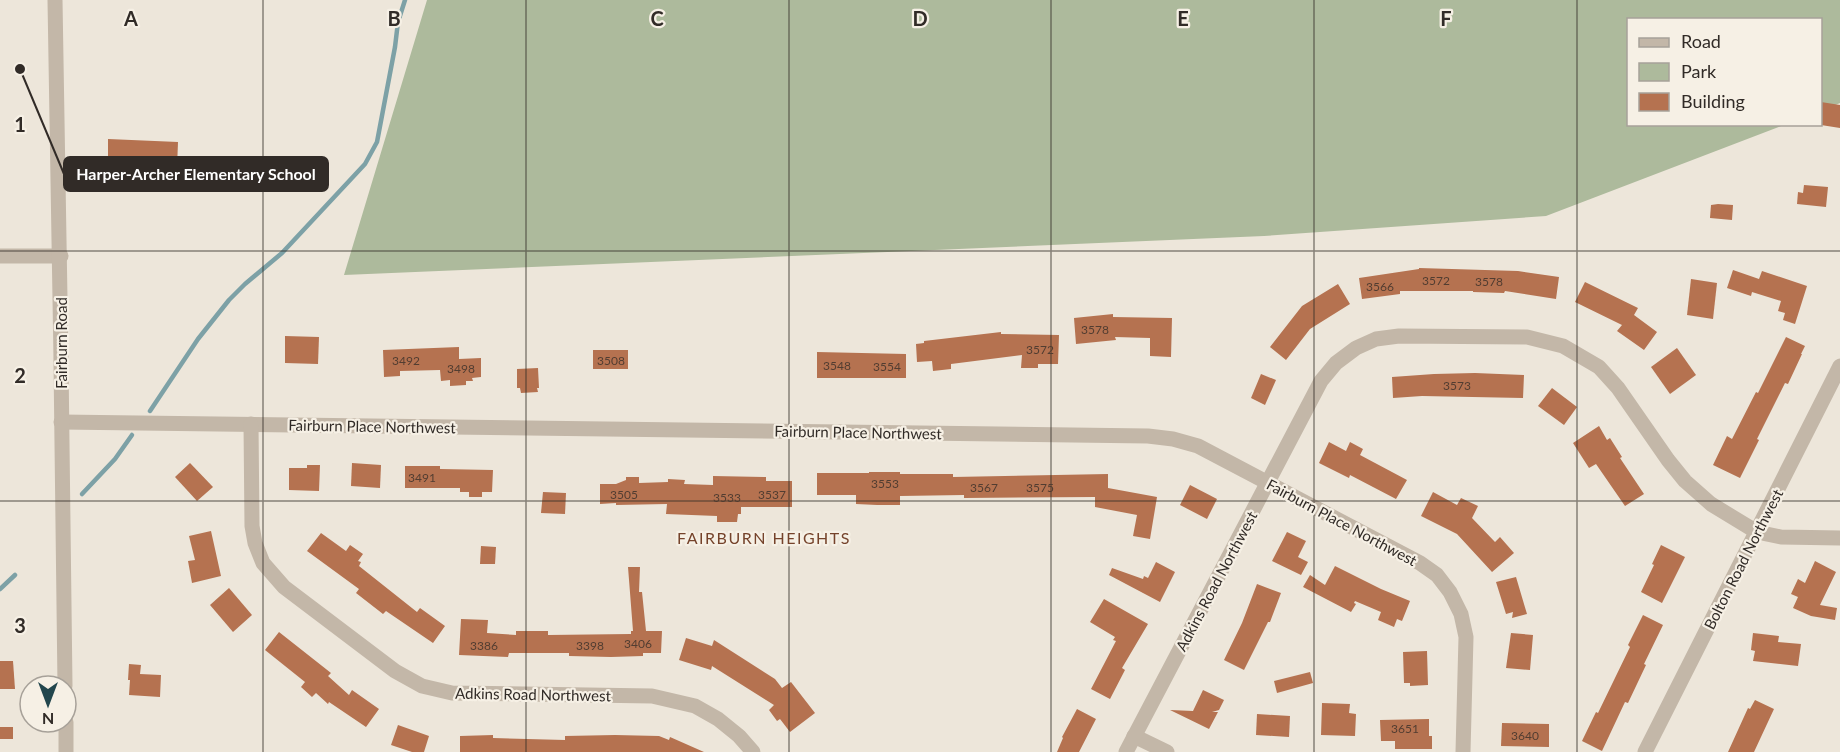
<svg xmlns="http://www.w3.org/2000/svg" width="1840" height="752" viewBox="0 0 1840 752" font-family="Lato,sans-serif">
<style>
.green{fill:#adba9c}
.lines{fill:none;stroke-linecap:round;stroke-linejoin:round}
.stream{stroke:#7da1a6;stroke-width:4.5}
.building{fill:#b57250}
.minor{stroke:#c3b7a8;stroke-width:15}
.tertiary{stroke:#c3b7a8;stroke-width:15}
.grid{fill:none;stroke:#312b27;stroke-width:1.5;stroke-opacity:0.55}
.labels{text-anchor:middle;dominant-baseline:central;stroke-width:4.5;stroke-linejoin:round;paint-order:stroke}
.number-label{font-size:12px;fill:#523d31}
.street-label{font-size:15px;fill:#312b27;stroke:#f6f0e5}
.neighbourhood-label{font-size:16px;letter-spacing:1.5px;fill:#75432b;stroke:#f6f0e5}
.grid-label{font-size:20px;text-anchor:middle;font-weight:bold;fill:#312b27;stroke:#f6f0e5;stroke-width:4.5;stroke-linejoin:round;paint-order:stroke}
.leader{fill:none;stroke:#312b27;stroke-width:2}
.callout-dot{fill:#312b27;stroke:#f6f0e5;stroke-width:2}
.callout{fill:#312b27;stroke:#312b27;stroke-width:2}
.callout-label{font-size:16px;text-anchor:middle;font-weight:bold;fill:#fff}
</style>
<rect width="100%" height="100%" fill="#ede6da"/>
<path class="green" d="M427 0H1840V103L1821 111 1820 20H1628V124L1784 125 1546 216 1264 236 344 275Z"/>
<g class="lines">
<g class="stream">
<path d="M150 411 198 339 229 300 245 284 282 253 365 164 377 142 395 47 398 22 405 0"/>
<path d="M82 494 115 459 132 435"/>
<path d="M0 589 15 575"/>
</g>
</g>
<g class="building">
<path d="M1821 102 1840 105V128L1821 125Z"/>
<path d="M108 139 178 142 177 168 108 165Z"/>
<path d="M1804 185 1828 187 1826 207 1797 204 1798 192 1803 193Z"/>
<path d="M1718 204 1733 205 1732 220 1710 218 1711 205Z"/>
<path d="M1419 268 1518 271 1559 277 1556 299 1505 291 1504 293 1473 292V291H1400V294L1362 299 1359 278 1419 269Z"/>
<path d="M1733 270 1759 279 1762 271 1807 286 1795 324 1783 320 1785 313 1778 311 1781 301 1752 292 1751 296 1727 288Z"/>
<path d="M1691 279 1717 283 1713 319 1687 315Z"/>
<path d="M1585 282 1638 308 1634 315 1657 332 1644 350 1617 331 1622 325 1575 302Z"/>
<path d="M1338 284 1350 304 1310 329 1286 360 1270 347 1302 306Z"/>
<path d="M1113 314V317L1172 318 1171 357 1150 356V338L1115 337 1116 340 1076 344 1074 318Z"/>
<path d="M1001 332V334L1059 335 1058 364H1038V368H1021L1022 355 951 364V369L933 371 932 361 917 362 916 344 924 343V341Z"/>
<path d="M285 336 319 337 318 364 285 363Z"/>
<path d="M1786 337 1805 346 1801 354H1802L1788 384 1785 383 1757 439 1759 440 1740 478 1713 465 1727 436 1732 439 1756 392 1758 393Z"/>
<path d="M459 347V359L481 358V377L472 378 473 381H466V385L450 386V380L441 381 440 370 400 371V376L384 377 383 350Z"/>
<path d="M1677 348 1696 375 1670 394 1651 367Z"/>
<rect x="593" y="350" width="35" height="19"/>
<path d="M817 352 906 354V378H817Z"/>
<path d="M538 368 539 388H537L538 392 521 393 520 388H517V369Z"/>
<path d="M1475 373 1524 375 1523 398 1422 396 1393 398 1392 377 1434 374Z"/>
<path d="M1261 374 1276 380 1265 405 1251 398Z"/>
<path d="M1552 388 1577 407 1564 425 1538 406Z"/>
<path d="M1599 426 1607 440 1610 438 1622 457 1620 458 1644 494 1625 506 1596 464 1589 468 1573 443Z"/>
<path d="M1329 442 1346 451 1350 442 1363 449 1360 455 1407 480 1396 499 1350 475 1349 478 1319 463Z"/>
<path d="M190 463 213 487 197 501 175 477Z"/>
<path d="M352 463 381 465 380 488 351 486Z"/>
<path d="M307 465H320L319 491 289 490V468H307Z"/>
<path d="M405 466H440V469L493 470 492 492H482V497H469V492H460V488H405Z"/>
<path d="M869 472H900V474H953V477L1108 474V488L1157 497 1150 539 1133 536 1137 515 1095 507V497L964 498V495L900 496V505H877L856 504V495H817V473H869Z"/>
<path d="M713 476 766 477V481H792V507H741V514H738L737 522H717V516L666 514 667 504 616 505V503L600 504V484H616L626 480V477H639V483L668 482V479L685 480 684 484 713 485Z"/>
<path d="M1190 485 1217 499 1207 519 1180 505Z"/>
<path d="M543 492 566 493 565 514 541 513Z"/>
<path d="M1433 492 1457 505 1461 498 1478 506 1472 518 1495 542 1500 537 1514 553 1492 572 1457 534 1421 516Z"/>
<path d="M211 531 221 576 192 583 188 561 195 560 189 536Z"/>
<path d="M1287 532 1306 541 1298 557 1308 562 1301 575 1272 561Z"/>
<path d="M321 533 346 551 350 545 363 554 358 561 361 562 359 566 417 612 420 608 445 626 433 643 386 611 383 614 356 593 359 589 307 551Z"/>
<path d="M1661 545 1685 557 1662 603 1641 592 1654 565 1652 564Z"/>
<path d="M481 546 496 547 495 564H480Z"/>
<path d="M1815 561 1836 572 1820 605 1837 608 1835 620 1811 616 1793 608 1798 597 1791 594 1798 579 1805 583Z"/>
<path d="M1156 562 1175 572 1160 602 1109 575 1112 568 1143 579 1144 576 1148 578Z"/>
<path d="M1335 566 1381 589 1410 601 1402 621 1397 619 1394 627 1378 620 1381 612 1355 601 1354 603 1356 604 1351 612 1303 587 1310 575 1325 585Z"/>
<path d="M628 567H640L639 592H642L646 631H662L661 653H643V656L611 657 569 656V653H509L508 657 459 655 461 619 488 620 487 633 516 635V631H548V635L631 634V631H633Z"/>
<path d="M1516 577 1527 614 1512 618 1513 612 1506 614 1496 582Z"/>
<path d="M1257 584 1281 593 1270 622H1268L1244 670 1224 660 1242 623Z"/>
<path d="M229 588 252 615 233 632 210 605Z"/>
<path d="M1104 599 1148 624 1122 668 1125 670 1110 699 1091 689 1116 641 1113 640 1115 637 1090 622Z"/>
<path d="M1643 615 1663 625 1644 664 1646 665 1628 703 1625 702 1602 751 1582 741 1596 712 1598 713 1630 647 1628 645Z"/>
<path d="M279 632 331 673 328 676 349 695 352 690 379 709 366 727 329 702 328 704 316 693 312 697 301 687 305 682 265 650Z"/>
<path d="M1511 633 1533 635 1530 670 1506 668Z"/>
<path d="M1753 633 1779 636 1778 642 1801 644 1798 666 1753 661 1755 651 1751 650Z"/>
<path d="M686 638 712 646 714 640 775 679 782 688 791 682 815 713 790 732 780 719 777 721 769 710 774 705 712 666 711 670 679 660Z"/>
<path d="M1427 651 1428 685 1410 686V683H1404L1403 652Z"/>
<path d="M0 661H13L15 689H0Z"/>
<path d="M129 664 141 665 140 674 161 675 160 697 129 695 130 680H128Z"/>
<path d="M1310 672 1313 683 1277 693 1274 681Z"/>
<path d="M1203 690 1224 700 1219 710 1212 712H1218L1209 729 1170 710 1193 711Z"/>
<path d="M1755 700 1774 709 1754 752H1728L1748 708 1750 709Z"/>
<path d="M1322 703 1350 704 1349 713 1356 714 1355 736 1321 735Z"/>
<path d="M1077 709 1096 719 1079 752H1057L1063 738 1062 737Z"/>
<path d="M1257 714 1290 716 1289 737 1256 735Z"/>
<path d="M1429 719V736H1432V749H1395V741H1381L1380 720Z"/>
<path d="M1502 723 1549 724V747L1501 746Z"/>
<path d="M398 725 429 736 424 752H412L391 745Z"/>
<rect x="0" y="727" width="13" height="12"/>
<path d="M493 735V738L565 740V736L615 735 659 736 669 740 670 737 704 752H460V736Z"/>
</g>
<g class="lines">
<g class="minor">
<path d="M0 256H61"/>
<path d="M61 422 1148 436 1173 439 1198 446 1420 563 1437 575 1450 592 1461 614 1466 637 1463 752"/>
<path d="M251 424 252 526 255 543 263 563 284 587 395 671 422 686 452 693 652 696 695 706 718 719 739 736 753 752"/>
<path d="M1134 736 1167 752"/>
<path d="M1126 752 1321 381 1336 363 1356 348 1376 339 1399 336 1527 337 1563 346 1599 367 1618 388 1668 460 1685 481 1711 504 1757 532 1781 537 1840 538"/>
</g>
<g class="tertiary">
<path d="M55 0C60 229 62 457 65 686"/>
<path d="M66 722V752"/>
<path d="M1645 752 1840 366"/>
</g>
</g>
<path class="grid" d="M263 0V752M526 0V752M789 0V752M1051 0V752M1314 0V752M1577 0V752M0 251H1840M0 501H1840"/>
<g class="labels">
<g class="number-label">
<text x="1436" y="280">3572</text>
<text x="1489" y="281">3578</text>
<text x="1380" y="286">3566</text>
<text x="1095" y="329">3578</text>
<text x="1040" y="349">3572</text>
<text x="406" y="360">3492</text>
<text x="611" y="360">3508</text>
<text x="837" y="365">3548</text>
<text x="887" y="366">3554</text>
<text x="461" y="368">3498</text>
<text x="1457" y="385">3573</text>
<text x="422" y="477">3491</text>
<text x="885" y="483">3553</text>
<text x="984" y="487">3567</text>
<text x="1040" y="487">3575</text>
<text x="624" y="494">3505</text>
<text x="772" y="494">3537</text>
<text x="727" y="497">3533</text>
<text x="638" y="643">3406</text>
<text x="484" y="645">3386</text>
<text x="590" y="645">3398</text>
<text x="1405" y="728">3651</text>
<text x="1525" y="735">3640</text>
</g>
<g class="street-label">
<text transform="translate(61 343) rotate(-90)">Fairburn Road</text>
<text transform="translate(372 426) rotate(1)">Fairburn Place Northwest</text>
<text transform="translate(858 432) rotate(1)">Fairburn Place Northwest</text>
<text transform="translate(1342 522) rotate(28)">Fairburn Place Northwest</text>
<text transform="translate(1743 559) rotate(-63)">Bolton Road Northwest</text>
<text transform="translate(1216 581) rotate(-62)">Adkins Road Northwest</text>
<text transform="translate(533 694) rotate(1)">Adkins Road Northwest</text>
</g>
<g class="neighbourhood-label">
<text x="764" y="537">FAIRBURN HEIGHTS</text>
</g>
</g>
<g class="grid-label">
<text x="131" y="26">A</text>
<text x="394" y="26">B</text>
<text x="657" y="26">C</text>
<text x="920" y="26">D</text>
<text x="1183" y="26">E</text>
<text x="1446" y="26">F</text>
<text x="20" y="132">1</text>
<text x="20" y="383">2</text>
<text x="20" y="633">3</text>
</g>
<path class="leader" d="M20 69L64 174"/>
<circle class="callout-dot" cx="20" cy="69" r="6"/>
<rect class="callout" x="64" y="157" width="264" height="34" rx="6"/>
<g class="callout-label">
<text x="196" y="180">Harper-Archer Elementary School</text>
</g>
<rect x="1627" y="18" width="195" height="108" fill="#f6f0e5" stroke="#a7a199" stroke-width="1.5"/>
<rect x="1639" y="38" width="30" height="9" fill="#c3b7a8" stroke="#a7a199" stroke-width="1.5"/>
<text x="1681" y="48" font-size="18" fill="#312b27">Road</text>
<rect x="1639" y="63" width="30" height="18" fill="#adba9c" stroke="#a7a199" stroke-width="1.5"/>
<text x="1681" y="78" font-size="18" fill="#312b27">Park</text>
<rect x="1639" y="93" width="30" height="18" fill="#b57250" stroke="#a7a199" stroke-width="1.5"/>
<text x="1681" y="108" font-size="18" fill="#312b27">Building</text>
<g transform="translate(48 704) rotate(180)"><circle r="28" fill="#f6f0e5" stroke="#a7a199" stroke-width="1.5"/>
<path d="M0-4.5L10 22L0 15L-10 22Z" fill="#22464d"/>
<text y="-9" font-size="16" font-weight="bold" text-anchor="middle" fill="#312b27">N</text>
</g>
</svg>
